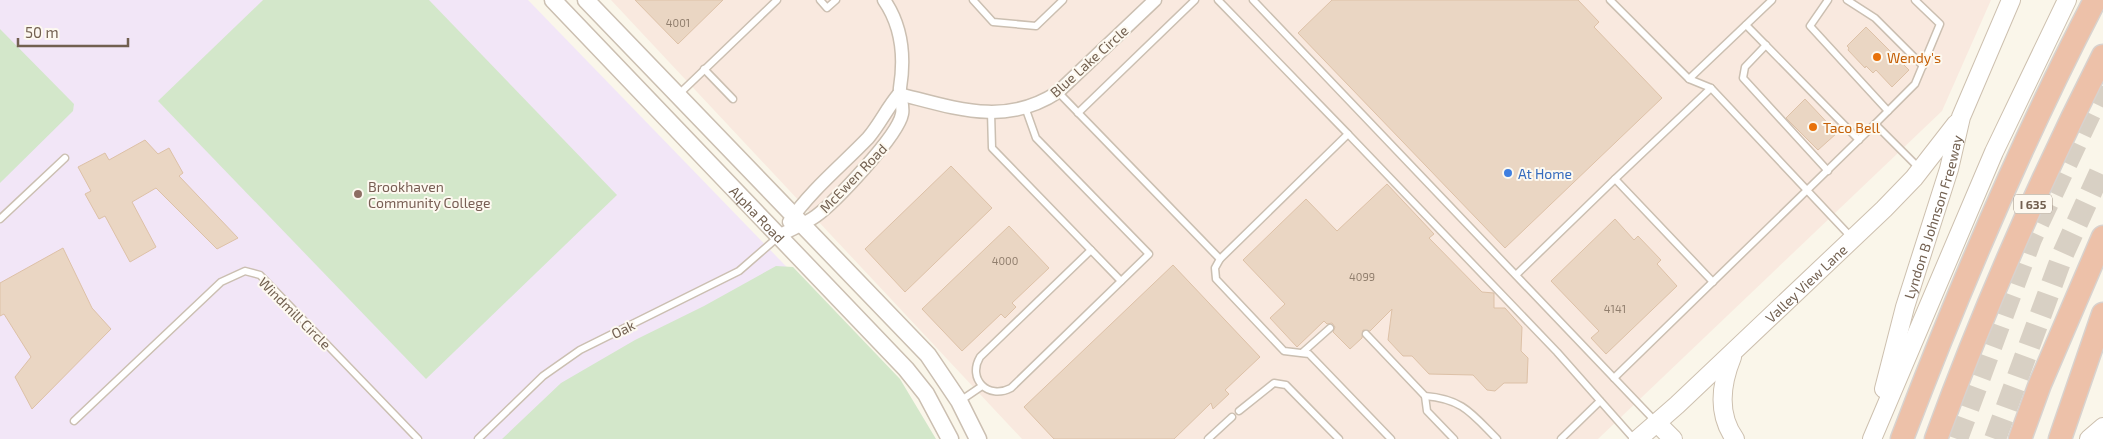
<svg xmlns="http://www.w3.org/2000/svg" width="2103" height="439" viewBox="0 0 2103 439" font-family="'Exo 2',sans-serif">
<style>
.commercial{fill:#f9e9df}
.education{fill:#f2e6f7}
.green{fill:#d3e7ca}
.building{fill:#ead6c3;stroke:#ddc1a7}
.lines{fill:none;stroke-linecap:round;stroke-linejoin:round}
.motorway-tunnel{stroke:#d8d0c4;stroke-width:22;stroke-dasharray:22 11;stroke-linecap:butt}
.service-casing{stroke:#cbbfb1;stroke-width:9}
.minor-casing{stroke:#cbbfb1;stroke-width:15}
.tertiary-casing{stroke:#cbbfb1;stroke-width:19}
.secondary-casing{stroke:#cdc0af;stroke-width:20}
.motorway-casing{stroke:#d8d2ce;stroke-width:25}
.service{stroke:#fff;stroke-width:6}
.minor{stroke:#fff;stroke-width:12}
.tertiary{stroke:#fff;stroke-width:16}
.secondary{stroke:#fff;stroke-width:18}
.motorway{stroke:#edc1a9;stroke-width:22}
.food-dot{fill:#e8710a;stroke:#fdf9f0;stroke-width:2}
.shop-dot{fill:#3f7fe0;stroke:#fdf9f0;stroke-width:2}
.education-dot{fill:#8d6e63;stroke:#fdf9f0;stroke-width:2}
.labels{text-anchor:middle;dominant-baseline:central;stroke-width:4;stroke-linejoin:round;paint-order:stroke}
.number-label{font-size:11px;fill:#907e6d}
.shield{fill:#fdf9f0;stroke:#9c8e80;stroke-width:1}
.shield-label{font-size:12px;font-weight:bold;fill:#726050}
.food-label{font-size:14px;fill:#c56008;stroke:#fdf9f0;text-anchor:start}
.street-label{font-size:14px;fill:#726050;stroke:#fdf9f0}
.shop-label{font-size:14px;fill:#366cbe;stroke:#fdf9f0;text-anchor:start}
.education-label{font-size:14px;fill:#785e54;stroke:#fdf9f0;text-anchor:start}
</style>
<rect width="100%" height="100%" fill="#faf6ea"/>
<path class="commercial" d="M611 0H1991L1942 111 1598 439H1022Z"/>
<path class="education" d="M0 0H528L904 388 934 439H0Z"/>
<g class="green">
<path d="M263 0H429L617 195 426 379 158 101Z"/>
<path d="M0 29 74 104 73 111 0 183Z"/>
<path d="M776 266 793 267 900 379 936 439H502L561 383 635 340 704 306Z"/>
</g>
<g class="building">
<path d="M635 0H723L678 44Z"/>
<path d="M1332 0H1578L1599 22 1594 27 1662 98 1505 248 1298 33Z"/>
<path d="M1866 27 1909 70 1892 87 1876 70 1873 73 1866 66 1865 68 1848 50 1849 48 1847 46Z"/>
<path d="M1805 99 1837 133 1818 150 1786 118Z"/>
<path d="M145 140 158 154 169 148 183 173 179 176 238 238 217 249 156 188 132 202 156 247 130 262 105 216 99 219 85 194 91 191 78 167 105 153 109 160Z"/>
<path d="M951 166 992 208 905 292 865 249Z"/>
<path d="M1387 184 1434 234 1429 238 1482 292 1494 293V308H1505L1522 327 1521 351 1528 358 1527 383H1504L1495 391 1487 390 1473 375 1429 374 1412 356H1403L1388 340 1392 309 1370 331 1363 330 1362 338 1350 349 1333 332 1335 327 1332 323 1327 324 1324 321 1297 347 1270 318 1285 304 1243 260 1306 199 1337 231Z"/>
<path d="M1615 219 1634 240 1638 236 1661 260 1657 264 1677 286 1606 354 1591 338 1599 331 1551 281Z"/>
<path d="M1009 226 1049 268 1012 303 1016 307 1005 318 1001 314 962 351 922 309Z"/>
<path d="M63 248 92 308 111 329 32 409 15 377 31 357 4 314 0 316V283Z"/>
<path d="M1173 265 1260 357 1225 390 1229 394 1213 409 1211 403 1174 439H1054L1024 407Z"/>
</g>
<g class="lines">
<g class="motorway-tunnel">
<path d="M1957 439 2031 239 2103 86"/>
<path d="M1995 439 2063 254 2103 166"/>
</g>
<defs>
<g id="service">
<path d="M820 0 827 8 836 0"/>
<path d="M973 0 993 22 1036 26 1063 0"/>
<path d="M1218 0 1348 134 1220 259 1215 268 1216 279 1284 351 1309 354 1391 439"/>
<path d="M1253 0 1656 422"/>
<path d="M1610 0 1689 79 1711 88 1851 237"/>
<path d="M1828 0 1810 26 1888 111"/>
<path d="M1847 0 1875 18 1923 66"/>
<path d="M1746 25 1859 140"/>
<path d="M1766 45 1745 67 1743 78 1828 171"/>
<path d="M704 69 733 99"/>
<path d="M1689 79 1772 0"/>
<path d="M1058 92 1220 259"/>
<path d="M678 95 777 0"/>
<path d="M1025 107 1036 138 1149 254 1011 388C988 400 967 379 980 357L1091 250"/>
<path d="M991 112 992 148 1121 281"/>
<path d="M1078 113 1195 0"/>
<path d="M1875 124 1915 84 1940 24 1915 0"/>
<path d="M1348 134 1557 352 1634 439"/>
<path d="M1615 179 1711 88"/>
<path d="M0 219 65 158"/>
<path d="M1516 275 1615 179 1713 282"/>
<path d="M1366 334 1425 396C1463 399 1472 414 1497 439"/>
<path d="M1303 352 1330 328"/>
<path d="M1614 378 1875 124 1920 169"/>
<path d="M1425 396 1427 411 1454 439"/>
<path d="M960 401 982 386"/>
<path d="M1239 411 1274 383 1286 385 1339 439"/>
<path d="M74 421 221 282 245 271 260 275 418 439"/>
<path d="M478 439 543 376 580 350 739 271 778 237"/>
<path d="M1208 439 1232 417"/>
<path d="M1561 439 1600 401"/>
</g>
<g id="minor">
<path d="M899 94C955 108 1005 127 1058 92L1155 0"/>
<path d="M789 222C811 190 841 166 868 138 880 124 887 108 899 94"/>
<path d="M779 236C791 229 805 224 816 216 835 202 898 136 902 114 904 106 899 97 900 88 905 57 902 26 884 0"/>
</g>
<g id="tertiary">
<path id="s1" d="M553 0 906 369 926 394 950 439"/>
<path d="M586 0 928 355 959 401 978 439"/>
</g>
<g id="secondary">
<path d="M1732 357C1721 384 1717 414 1735 439"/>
<path id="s2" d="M1884 389 1905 307 1949 169 1961 117 2011 0"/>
<path d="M1657 423 1673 439"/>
<path id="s3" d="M1638 439 1677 405 1884 209 1914 178 1956 124"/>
<path d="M1872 439 1994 152 2067 0"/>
<path d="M2089 439 2103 427"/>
</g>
<g id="motorway">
<path d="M1902 439C1959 289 2021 142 2095 0"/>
<path d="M1936 439C1984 308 2040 180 2103 56"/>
<path d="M2020 439 2040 384 2103 237"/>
<path d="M2060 439 2103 314"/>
</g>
</defs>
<use href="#service" class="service-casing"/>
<use href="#minor" class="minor-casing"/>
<use href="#tertiary" class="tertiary-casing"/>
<use href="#secondary" class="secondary-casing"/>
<use href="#motorway" class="motorway-casing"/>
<use href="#service" class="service"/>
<use href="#minor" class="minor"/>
<use href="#tertiary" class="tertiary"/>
<use href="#secondary" class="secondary"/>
<use href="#motorway" class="motorway"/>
</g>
<g class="food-dot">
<circle cx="1877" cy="57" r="5"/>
<circle cx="1813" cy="127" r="5"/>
</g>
<circle class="shop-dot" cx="1508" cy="173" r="5"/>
<circle class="education-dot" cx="358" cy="194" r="5"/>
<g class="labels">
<g class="number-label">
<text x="678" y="22">4001</text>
<text x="1005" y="260">4000</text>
<text x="1362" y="276">4099</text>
<text x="1615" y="308">4141</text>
</g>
<rect class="shield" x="2014" y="194.5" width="38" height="19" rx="4"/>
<g class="shield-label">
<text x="2033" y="204">I 635</text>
</g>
<g class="food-label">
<text x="1887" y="57">Wendy's</text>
<text x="1823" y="127">Taco Bell</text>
</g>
<g class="street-label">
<text transform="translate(1089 61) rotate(-42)">Blue Lake Circle</text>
<text transform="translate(853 178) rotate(-46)">McEwen Road</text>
<text stroke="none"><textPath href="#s1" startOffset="296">Alpha Road</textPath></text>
<text stroke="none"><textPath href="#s2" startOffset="179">Lyndon B Johnson Freeway</textPath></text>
<text stroke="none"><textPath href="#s3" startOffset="229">Valley View Lane</textPath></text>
<text transform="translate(295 313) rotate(45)">Windmill Circle</text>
<text transform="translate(623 329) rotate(-26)">Oak</text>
</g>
<g class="shop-label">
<text x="1518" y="173">At Home</text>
</g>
<g class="education-label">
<text x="368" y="186">Brookhaven<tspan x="368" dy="16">Community College</tspan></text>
</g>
</g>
<path d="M18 38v8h110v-8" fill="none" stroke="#726050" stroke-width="2.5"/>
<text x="25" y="38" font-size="15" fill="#726050" stroke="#fdf9f0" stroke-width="4" paint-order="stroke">50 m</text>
</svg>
